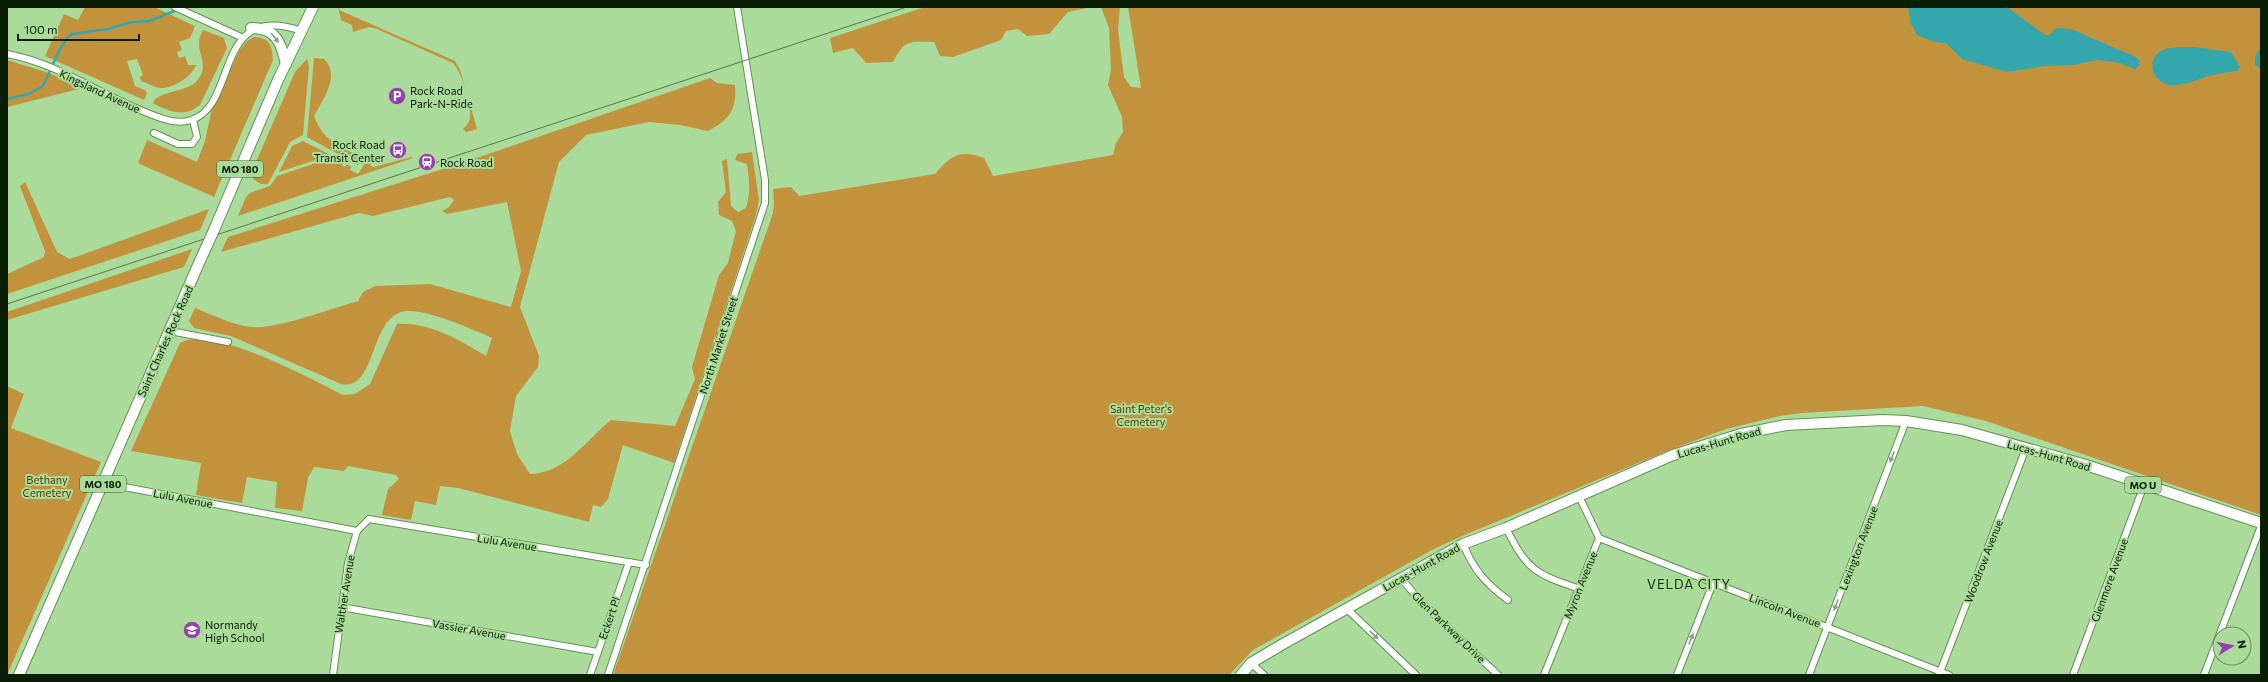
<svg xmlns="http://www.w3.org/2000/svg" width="2268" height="682" viewBox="0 0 2268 682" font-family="Commissioner,sans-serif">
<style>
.green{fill:#c3923d}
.water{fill:#33a7ab}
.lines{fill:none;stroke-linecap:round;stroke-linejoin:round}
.stream{stroke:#33a7ab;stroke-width:2.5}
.minor-casing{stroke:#639155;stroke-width:8}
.primary-casing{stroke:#639155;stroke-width:12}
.minor{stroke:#fff;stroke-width:6}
.primary{stroke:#fff;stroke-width:10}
.tram{stroke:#56784d;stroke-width:1}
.primary-bridge-casing{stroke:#639155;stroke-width:12;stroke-linecap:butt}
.primary-bridge{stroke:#fff;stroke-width:10}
.oneway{fill:#91998e}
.labels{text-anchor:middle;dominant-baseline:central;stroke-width:4;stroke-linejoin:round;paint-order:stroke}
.shield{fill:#aadb9b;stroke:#3a5632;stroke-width:1}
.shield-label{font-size:10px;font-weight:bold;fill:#0a1d05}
.poi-label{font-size:11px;fill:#0a1d05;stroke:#aadb9b;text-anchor:start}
.street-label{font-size:11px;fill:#0a1d05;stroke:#aadb9b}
.park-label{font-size:11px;fill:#573a00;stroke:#aadb9b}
.quarter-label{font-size:13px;letter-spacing:1px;fill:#133306;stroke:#aadb9b}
</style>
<rect width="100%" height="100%" fill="#aadb9b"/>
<g class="green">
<path d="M85 7H154L195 26 190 38 179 42 182 50 177 52 179 58 185 56 188 65H196C192 77 172 89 160 88 153 87 147 83 141 81L140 77 143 75 137 59 127 61 135 86 145 90 147 93 144 100 45 56 64 14 78 20Z"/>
<path d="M338 7H340L339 10 455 61 460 70 477 129 466 132 463 129C467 125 470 122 470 116 472 105 461 71 453 63L377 29 369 27 353 32 352 25 341 20Z"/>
<path d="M925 7H1092L1068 12 1049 34 1027 36 1018 29 1006 31 1001 40 953 57 940 56 934 42C910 42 905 39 893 62L866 63 853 48 833 53 830 38Z"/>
<path d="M1101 7H1120L1118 30 1124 77 1131 87 1141 88 1128 7H2261V515L1986 421 1923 406 1801 413 1780 416 1726 429 1667 451 1462 536 1432 550 1253 650 1229 675H613L773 213 774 202 773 189 791 187 799 196 935 174C951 155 960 149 984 158L993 176 1113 155 1116 143 1123 132 1122 117 1108 85 1111 70 1109 28Z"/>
<path d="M203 30 224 38 227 48 200 105C184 118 170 112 153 103 156 92 188 91 196 82 214 62 190 51 203 30Z"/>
<path d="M254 37C270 38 272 45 273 60L214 197 138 163 147 140 197 162 205 141 212 109 239 51 247 41Z"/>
<path d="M314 58 324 59C341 74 323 100 314 116 324 143 339 144 361 158L358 165 307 137Z"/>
<path d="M307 59 309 66 303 135 290 142 268 184H261L253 179V169L295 72Z"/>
<path d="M7 60 49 73 83 88 7 107Z"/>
<path d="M710 78 717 83 735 85C737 110 729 120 708 131L680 125 649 122 586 135 559 162 520 307 539 356 538 367 516 396 510 431 517 454 530 474C566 473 585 441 611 420L675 426 695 379 692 367 719 275 728 263 736 231 732 221 719 215 718 202 726 192 722 161 727 159 731 206 738 212 746 208C751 193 749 179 747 164L735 160 737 154 752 152 759 200 756 215 674 463 623 445 608 499 601 507 593 505 589 522 458 488 440 486 436 505 415 501 411 520 382 515 388 489 399 479 396 475 348 466 344 471 314 467 308 478 302 511 275 508 277 482 247 477 242 503 196 495 201 463 131 451 180 343C212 325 312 379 343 395L355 394 370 384 397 324C430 322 459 340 486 356L492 338C472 329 421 306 401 312 369 323 376 391 341 384L231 336 194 328 189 321 195 308C213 315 234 326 253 327 278 329 332 308 358 301L363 292 375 286 430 284 511 307 521 271 507 202 447 214 442 211 449 207 454 200 450 197 373 216 359 213 221 252 228 237 468 161Z"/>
<path d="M303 141 331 155 279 172 292 146Z"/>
<path d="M334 157 343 162 342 165 345 167 347 164 351 167 350 170 358 174 368 159 372 161 370 165 373 167 412 157 413 158 238 216 246 197 250 193 270 186 277 176Z"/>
<path d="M25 182 57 252 70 259 209 209 200 230 7 294V274L44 257 45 251 20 186Z"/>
<path d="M192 249 184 267 7 320V312Z"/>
<path d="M7 386 24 394 11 428 101 462 7 675Z"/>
</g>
<g class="water">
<path d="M1908 7H2007L2045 35H2049L2057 28 2071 29 2136 57 2140 62 2139 66 2135 69 2120 63 2098 60 2073 65 2045 66 2007 72 1962 59 1947 44 1932 41 1917 35 1910 22Z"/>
<path d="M2177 47H2195L2231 52 2240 67 2237 71C2229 72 2221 73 2213 75 2199 78 2186 86 2171 85 2155 84 2145 64 2159 52 2164 48 2171 48 2177 47Z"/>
<path d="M2261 48V69L2255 65C2255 57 2255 53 2261 48Z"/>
</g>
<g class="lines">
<path class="stream" d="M7 99 29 94 43 86 59 51 67 38 72 34 108 29 132 22 149 21 177 10"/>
<defs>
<g id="minor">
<path d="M175 7 241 37"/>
<path d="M7 54C63 64 110 102 164 119 173 122 182 123 191 120 239 106 212 0 302 31"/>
<path d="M154 133 178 144H192L197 137 193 120"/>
<path d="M170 331 228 342"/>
<path d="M103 483 357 531"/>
<path d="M1506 528C1527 570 1535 574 1580 589"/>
<path d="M1599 538 1949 675"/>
<path d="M1463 544C1474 570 1485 583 1508 600"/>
<path d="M1401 578 1420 601 1498 675"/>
<path d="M341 607 598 652"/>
<path d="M1346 608 1416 675"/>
<path d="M1251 663 1264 675"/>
<path d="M333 675 348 563 357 531 369 519 646 565"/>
<path d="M590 675 629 562"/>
<path d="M608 675 765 203V180L737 7"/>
<path d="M1544 675 1599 538 1579 496"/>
<path d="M1677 675 1713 583"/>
<path d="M1809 675 1906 421"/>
<path d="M1939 675 2026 448"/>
<path d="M2073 675 2144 485"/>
<path d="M2204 675 2261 526"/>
</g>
<g id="primary">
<path d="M251 28C276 28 281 42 286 64"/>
<path d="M214 230 278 80 313 7"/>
<path d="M19 675 199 263"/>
<path d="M1241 675 1251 663 1283 644 1463 544 1506 528 1673 455 1741 434 1786 425 1883 420 1906 421 1962 430 2086 465 2261 523"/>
</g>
</defs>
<use href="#minor" class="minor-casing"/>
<use href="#primary" class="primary-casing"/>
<use href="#minor" class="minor"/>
<use href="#primary" class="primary"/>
<path class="tram" d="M7 304 907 7"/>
<defs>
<path id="primary-bridge" d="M199 263 214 230"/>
</defs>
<use href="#primary-bridge" class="primary-bridge-casing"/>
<use href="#primary-bridge" class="primary-bridge"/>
</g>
<defs><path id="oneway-solid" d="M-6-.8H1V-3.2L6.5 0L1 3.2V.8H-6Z"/></defs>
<g class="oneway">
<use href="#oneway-solid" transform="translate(275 38) rotate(52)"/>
<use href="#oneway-solid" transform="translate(1892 457) rotate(111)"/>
<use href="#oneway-solid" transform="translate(1836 605) rotate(111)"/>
<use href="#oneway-solid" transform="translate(1374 635) rotate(44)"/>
<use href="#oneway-solid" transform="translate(1691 639) rotate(-69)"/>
</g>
<defs>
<symbol id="parking-disc" viewBox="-11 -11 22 22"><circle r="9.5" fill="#953fac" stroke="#aadb9b"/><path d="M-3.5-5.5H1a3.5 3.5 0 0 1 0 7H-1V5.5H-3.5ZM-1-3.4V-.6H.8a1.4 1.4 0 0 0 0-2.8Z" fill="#fff"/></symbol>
<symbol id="bus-disc" viewBox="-11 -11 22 22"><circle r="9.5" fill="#953fac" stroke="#aadb9b"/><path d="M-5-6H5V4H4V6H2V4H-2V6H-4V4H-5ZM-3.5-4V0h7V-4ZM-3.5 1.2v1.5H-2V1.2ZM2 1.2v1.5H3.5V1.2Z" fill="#fff"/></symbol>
<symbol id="station-disc" viewBox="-11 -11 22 22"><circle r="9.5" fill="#953fac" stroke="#aadb9b"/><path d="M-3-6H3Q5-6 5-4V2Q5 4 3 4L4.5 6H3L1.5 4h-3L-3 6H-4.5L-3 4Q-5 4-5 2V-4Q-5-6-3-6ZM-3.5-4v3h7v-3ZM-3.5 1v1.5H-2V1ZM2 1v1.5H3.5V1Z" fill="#fff"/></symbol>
<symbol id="school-disc" viewBox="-11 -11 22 22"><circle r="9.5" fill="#953fac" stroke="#aadb9b"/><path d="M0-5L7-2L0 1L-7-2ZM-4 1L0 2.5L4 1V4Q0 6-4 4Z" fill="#fff"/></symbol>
</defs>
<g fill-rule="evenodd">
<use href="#parking-disc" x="387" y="86" width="20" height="20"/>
<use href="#bus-disc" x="388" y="140" width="20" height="20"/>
<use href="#station-disc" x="417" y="152" width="20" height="20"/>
<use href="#school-disc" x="182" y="620" width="20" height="20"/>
</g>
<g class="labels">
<g class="shield">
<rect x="217" y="161" width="46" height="16" rx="3"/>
<rect x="80" y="476" width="46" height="16" rx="3"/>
<rect x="2125" y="477" width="36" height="16" rx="3"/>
</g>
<g class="shield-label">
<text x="240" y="169">MO 180</text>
<text x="103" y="484">MO 180</text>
<text x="2143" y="485">MO U</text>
</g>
<g class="poi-label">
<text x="410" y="90">Rock Road<tspan x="410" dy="13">Park-N-Ride</tspan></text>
<text x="385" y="144" text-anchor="end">Rock Road<tspan x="385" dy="13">Transit Center</tspan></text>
<text x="440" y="162">Rock Road</text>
<text x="205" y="624">Normandy<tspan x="205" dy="13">High School</tspan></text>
</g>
<g class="street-label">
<text transform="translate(100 91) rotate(25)">Kingsland Avenue</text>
<text transform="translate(165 341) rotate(-66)">Saint Charles Rock Road</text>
<text transform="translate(718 345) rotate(-72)">North Market Street</text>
<text transform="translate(1719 442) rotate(-16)">Lucas-Hunt Road</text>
<text transform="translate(2049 455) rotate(16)">Lucas-Hunt Road</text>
<text transform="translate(183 498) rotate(11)">Lulu Avenue</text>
<text transform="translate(507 542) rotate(9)">Lulu Avenue</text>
<text transform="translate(1858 548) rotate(-69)">Lexington Avenue</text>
<text transform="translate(1983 561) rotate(-69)">Woodrow Avenue</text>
<text transform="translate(1421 567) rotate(-29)">Lucas-Hunt Road</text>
<text transform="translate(2109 580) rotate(-70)">Glenmore Avenue</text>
<text transform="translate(1580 585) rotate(-68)">Myron Avenue</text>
<text transform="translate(344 594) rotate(-81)">Walther Avenue</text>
<text transform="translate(1785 610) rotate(21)">Lincoln Avenue</text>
<text transform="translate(609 618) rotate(-71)">Eckert Pl</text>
<text transform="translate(1449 627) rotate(44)">Glen Parkway Drive</text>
<text transform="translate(469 629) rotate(10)">Vassier Avenue</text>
</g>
<g class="park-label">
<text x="1141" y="408">Saint Peter's<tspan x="1141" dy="13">Cemetery</tspan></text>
<text x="47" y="479">Bethany<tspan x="47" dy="13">Cemetery</tspan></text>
</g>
<g class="quarter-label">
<text x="1689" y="584">VELDA CITY</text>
</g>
</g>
<rect width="2268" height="682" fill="none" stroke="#0a1d05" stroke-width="16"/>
<g transform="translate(2232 646) rotate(80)"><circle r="19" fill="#aadb9b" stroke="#6a8f5f"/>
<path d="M0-3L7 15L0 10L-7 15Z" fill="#953fac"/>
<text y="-6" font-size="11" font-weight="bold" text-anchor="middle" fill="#0a1d05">N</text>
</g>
<path d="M18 34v6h121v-6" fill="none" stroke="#0a1d05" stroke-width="2"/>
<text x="24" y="34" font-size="12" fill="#0a1d05" stroke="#aadb9b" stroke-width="3" paint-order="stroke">100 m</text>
</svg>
